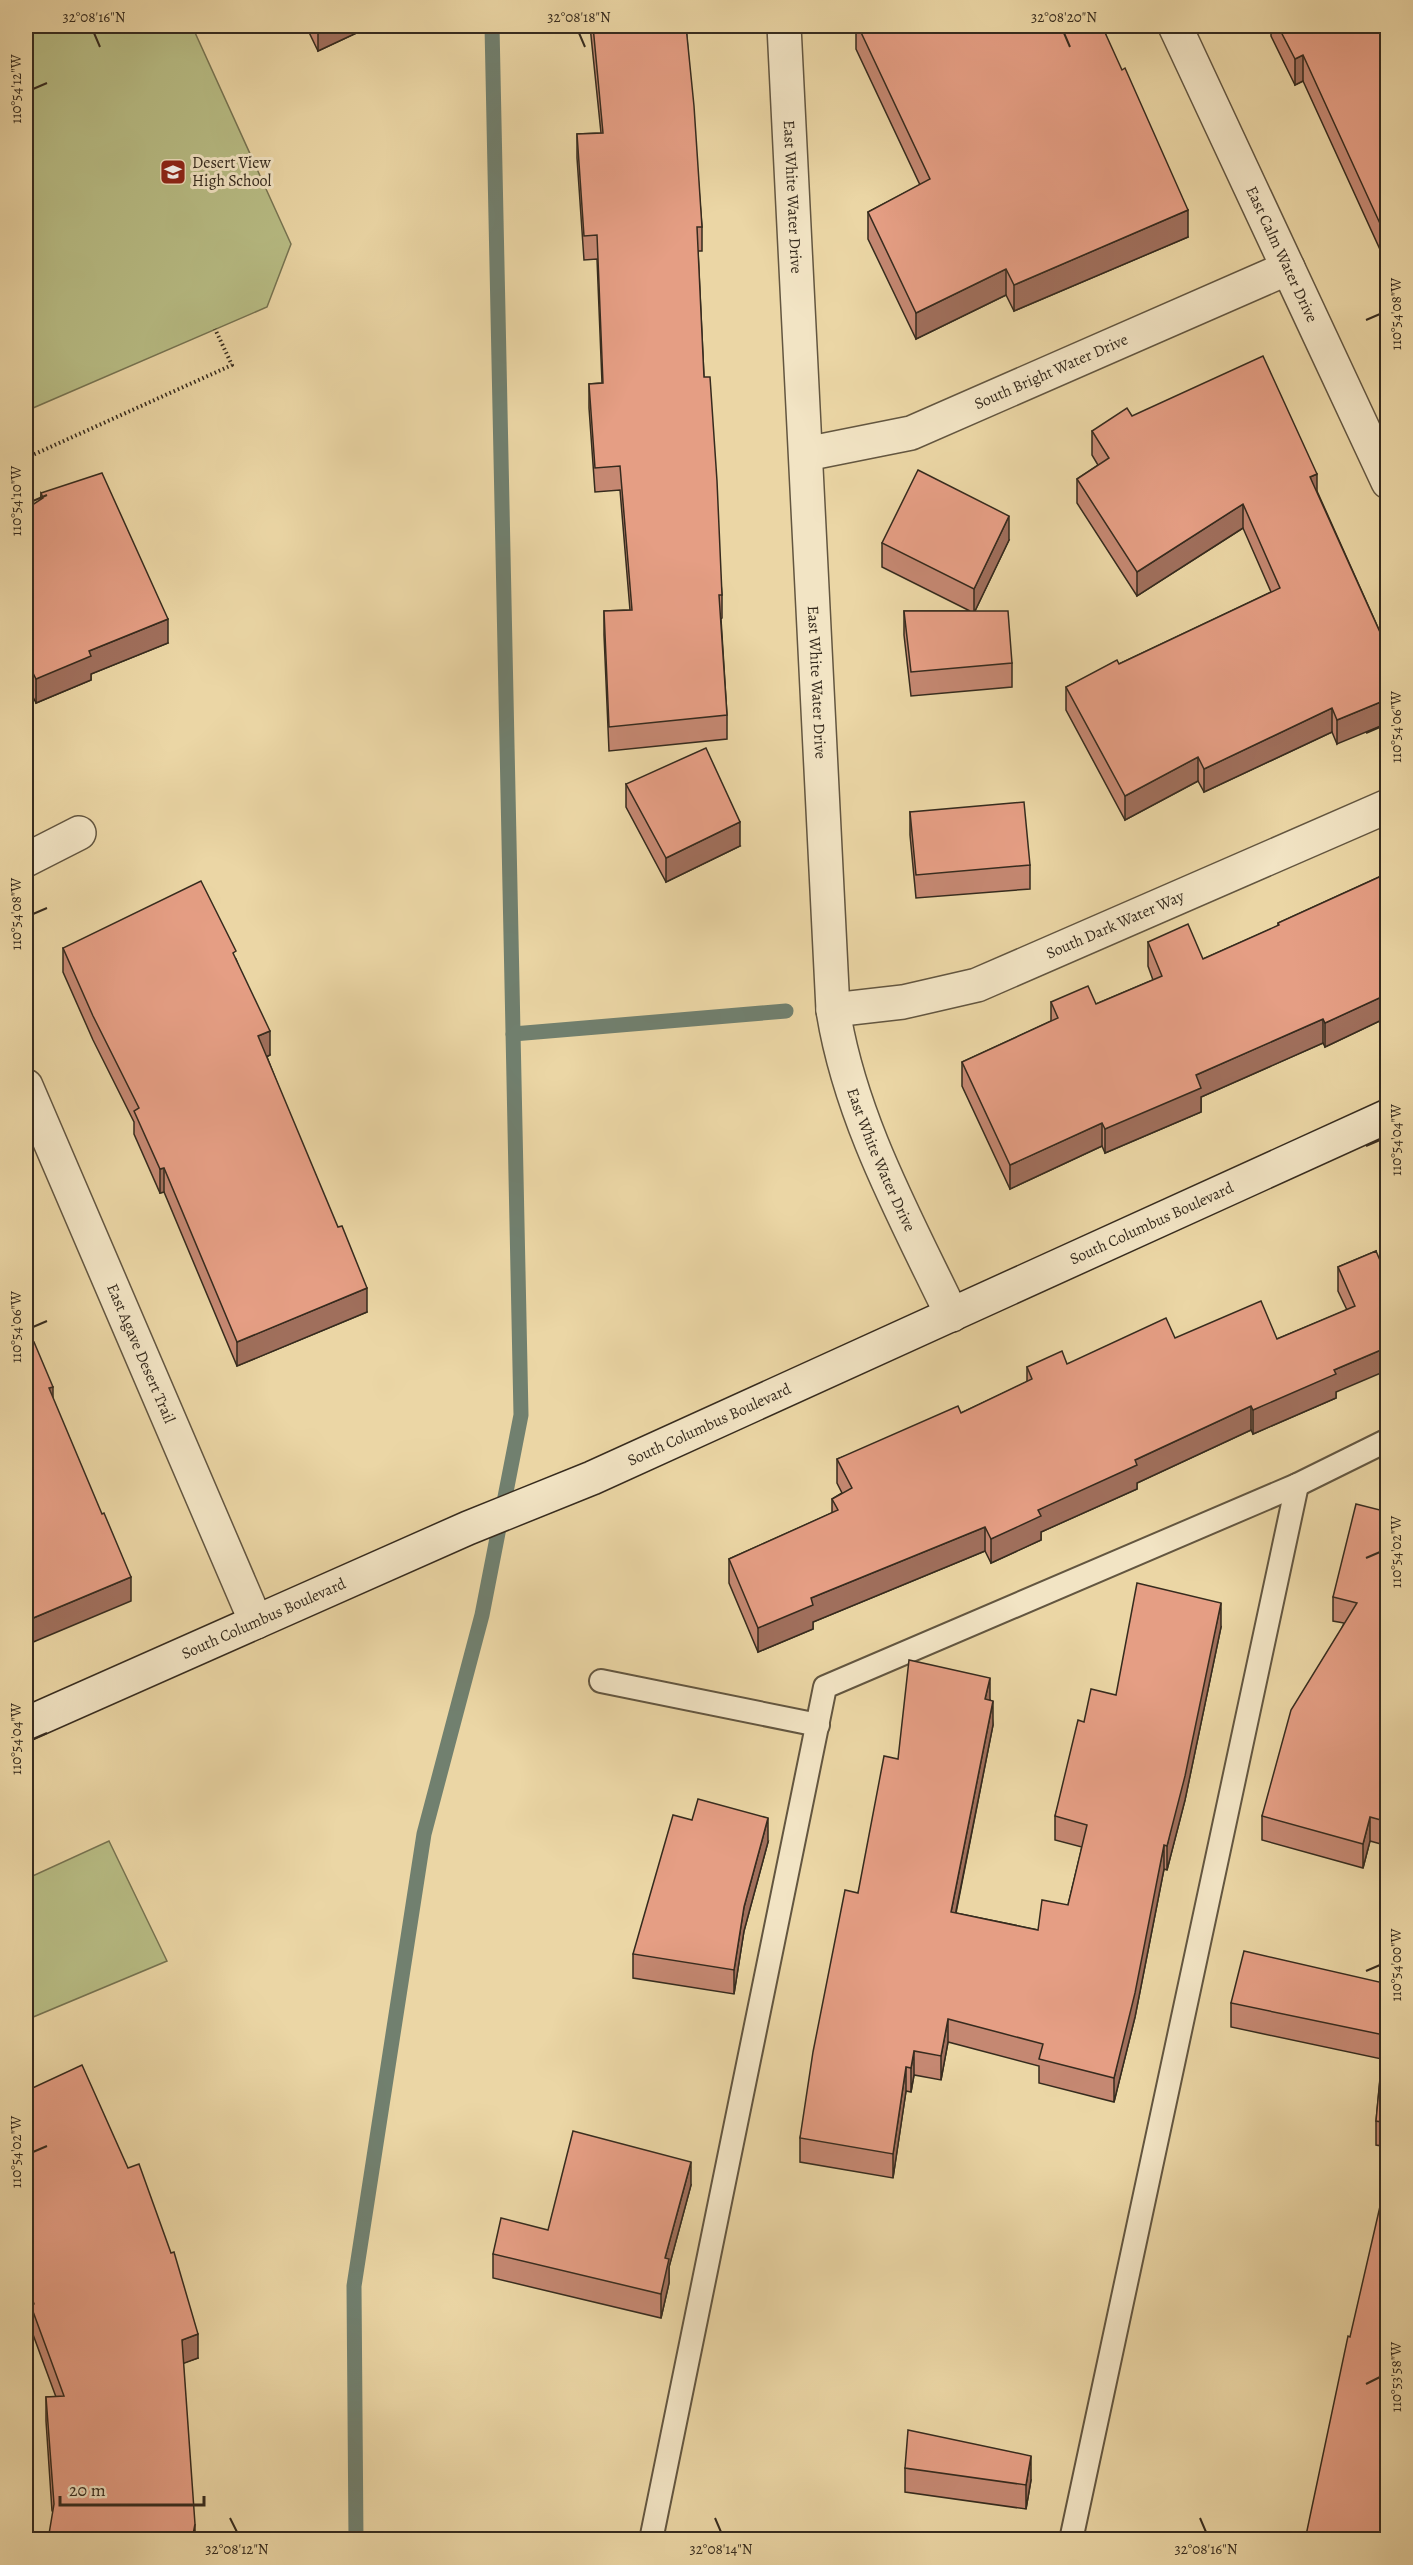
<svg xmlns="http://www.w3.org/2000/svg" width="1413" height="2565" viewBox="0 0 1413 2565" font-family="Alegreya,serif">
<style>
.green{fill:#b8bd85;stroke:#777452;stroke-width:1.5}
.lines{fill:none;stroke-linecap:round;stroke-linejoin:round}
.stream{stroke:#71806f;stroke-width:15}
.lane-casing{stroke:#635640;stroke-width:26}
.street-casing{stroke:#635640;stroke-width:36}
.secondary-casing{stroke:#362b1e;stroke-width:36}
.path{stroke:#362b1e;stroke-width:4;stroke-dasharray:1.5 3;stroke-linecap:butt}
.lane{stroke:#f2e4c4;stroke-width:22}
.street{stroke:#f2e4c4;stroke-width:33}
.secondary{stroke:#f2e4c4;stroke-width:33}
.wall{fill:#c58872;stroke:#362b1e;stroke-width:1.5}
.shaded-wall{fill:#a06f5c;stroke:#362b1e;stroke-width:1.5}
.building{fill:#e59e84;stroke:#362b1e;stroke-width:1.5}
.ticks{fill:none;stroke:#362b1e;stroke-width:2}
.labels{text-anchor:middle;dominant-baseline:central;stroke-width:6;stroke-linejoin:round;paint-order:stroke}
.poi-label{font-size:16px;fill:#362b1e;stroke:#f2e4c4;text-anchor:start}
.street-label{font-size:16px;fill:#362b1e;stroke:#f2e4c4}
.neatline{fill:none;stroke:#362b1e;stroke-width:2}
.ticks-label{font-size:15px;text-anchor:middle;fill:#362b1e}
</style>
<rect width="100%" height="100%" fill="#ebd6a5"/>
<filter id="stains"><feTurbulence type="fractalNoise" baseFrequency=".00333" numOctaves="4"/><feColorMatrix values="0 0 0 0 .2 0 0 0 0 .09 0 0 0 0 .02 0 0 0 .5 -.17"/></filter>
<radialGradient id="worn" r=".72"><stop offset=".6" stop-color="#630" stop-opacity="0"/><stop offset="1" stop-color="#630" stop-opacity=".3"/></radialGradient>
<g class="green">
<path d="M26 26H192L291 244 267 307 26 411Z"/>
<path d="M109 1841 167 1961 26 2020V1879Z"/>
</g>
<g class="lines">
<g class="stream">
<path d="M513 1034 786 1011"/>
<path d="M356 2540 354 2286 424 1834 482 1615 521 1415 492 26"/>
</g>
<defs>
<g id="lane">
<path d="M601 1681 818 1725"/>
<path d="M651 2540 825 1687 1297 1485 1388 1440"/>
<path d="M1071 2540 1297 1485"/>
</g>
<g id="street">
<path id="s1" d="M784 26 833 1010C850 1118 905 1217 952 1315"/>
<path id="s2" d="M1175 26 1388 482"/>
<path id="s3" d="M806 454 911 433 1288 268"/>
<path d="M26 860 79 833"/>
<path id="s4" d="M833 1010 903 1002 977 985 1388 806"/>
<path id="s5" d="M26 1086 256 1622"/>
</g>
<g id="secondary">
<path id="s6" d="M26 1724 468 1528 592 1478 1388 1116"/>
</g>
</defs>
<use href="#lane" class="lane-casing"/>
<use href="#street" class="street-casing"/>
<use href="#secondary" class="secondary-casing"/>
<path class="path" d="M26 458 232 365 215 329"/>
<use href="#lane" class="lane"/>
<use href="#street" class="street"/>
<use href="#secondary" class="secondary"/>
</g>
<g class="wall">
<path d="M306 26H365V29L318 51Z"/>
<path d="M590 26H686L702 227V251H698L704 377 722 595V618L721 619 727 715V739L609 751 604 635V611L630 610 620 490 595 492 589 408V384L602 383 597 259 584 260 577 158V134L601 133Z"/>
<path d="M856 26H1102L1188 237 1014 311 1006 295 916 339 868 239V212L920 185 856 49Z"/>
<path d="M1271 26H1388V267L1303 81 1295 85 1271 36Z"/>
<path d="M1132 416 1317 491 1388 650 1337 744 1332 732 1204 792 1198 781 1125 820 1066 710V687L1119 664 1271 592 1243 528 1137 596 1077 503V479L1098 465 1092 455V431Z"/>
<path d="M41 493 168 643 91 674V680L36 703 28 687 26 688Z"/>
<path d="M1009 540 975 611 1012 663V687L911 696 904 635V611H970L882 567V543Z"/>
<path d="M626 784 740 846 666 882 626 807Z"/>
<path d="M910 812 1030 865V889L916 898 910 835Z"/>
<path d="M1388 873V1017L1325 1047 1323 1043 1201 1097V1112L1105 1153 1102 1146 1010 1189 962 1086V1062L1051 1021V1002L1096 1004 1153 980 1148 966V942L1203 959 1278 926V923Z"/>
<path d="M63 948 236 959 270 1055 267 1057 367 1312 237 1366 164 1192 160 1193 134 1134V1122L93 1040 63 972Z"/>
<path d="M1376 1251 1336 1392V1398L1253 1434 1251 1430 1137 1483V1489L1041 1532V1540L991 1563 985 1551 813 1622V1629L758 1652 729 1583V1559L832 1513V1499L842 1493 837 1483V1459L961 1413 1027 1382V1367L1067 1364 1175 1338 1277 1339 1347 1310 1338 1291V1267Z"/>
<path d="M1388 1512V1846L1370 1841 1363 1868 1262 1840V1816L1344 1623 1333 1621V1597Z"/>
<path d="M1221 1627 1185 1800 1167 1870 1164 1869 1135 2017 1114 2102 1039 2083V2066L948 2042 941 2080 914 2075 911 2092 906 2091 893 2178 800 2162V2138L858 1893 898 1759 990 1700 993 1725 956 1913 1038 1930 1068 1905 1082 1847 1055 1840V1816L1084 1722 1116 1695Z"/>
<path d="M768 1842 744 1931 734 1994 633 1978V1954Z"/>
<path d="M1388 1984V2147L1376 2145V2121L1382 2059 1231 2027V2003Z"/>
<path d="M26 2091 198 2358 183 2363 195 2540 52 2511 46 2421V2397H56L31 2329V2318L26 2304Z"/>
<path d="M691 2185 669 2267V2283L661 2318 493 2278V2254L548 2230Z"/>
<path d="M905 2468 1031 2480 1026 2509 905 2492Z"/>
</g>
<g class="shaded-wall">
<path d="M322 26H365V29L318 51V27Z"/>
<path d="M1303 55V81L1295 85V59Z"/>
<path d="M1188 210V237L1014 311V285Z"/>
<path d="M1006 269V295L916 339V313Z"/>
<path d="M1317 474V498L1310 477Z"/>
<path d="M1243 504V528L1137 596V572Z"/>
<path d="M1009 516V540L974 613V589Z"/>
<path d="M168 619V643L91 674V680L36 703V679L89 651Z"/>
<path d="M28 663V687L26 688V664Z"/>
<path d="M1388 699V723L1337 744V720Z"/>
<path d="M1332 708V732L1204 792V769Z"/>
<path d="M1198 757V781L1125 820V796Z"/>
<path d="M740 822V846L666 882V858Z"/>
<path d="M1388 994V1017L1325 1047V1023Z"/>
<path d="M1323 1019V1043L1201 1097V1112L1105 1153V1129L1196 1075Z"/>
<path d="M270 1031V1055L258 1060V1036Z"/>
<path d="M1102 1123V1146L1010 1189V1165Z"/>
<path d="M164 1168V1192L160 1193V1169Z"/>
<path d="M367 1288V1312L237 1366V1342Z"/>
<path d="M1388 1347V1370L1336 1392V1398L1253 1434V1410L1334 1370Z"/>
<path d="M53 1387V1410L49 1388Z"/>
<path d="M1251 1406V1430L1137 1483V1489L1041 1532V1540L991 1563V1539L1038 1510 1135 1460Z"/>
<path d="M985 1527V1551L813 1622V1629L758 1652V1628L811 1598Z"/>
<path d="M131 1577V1601L26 1645V1621Z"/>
<path d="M1221 1603V1627L1185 1800 1167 1870V1846Z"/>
<path d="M990 1678V1702L985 1699Z"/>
<path d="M993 1701V1725L951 1936V1912Z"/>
<path d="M1370 1817V1841L1363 1868V1844Z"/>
<path d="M768 1818V1842L744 1931 734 1994V1970L744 1907Z"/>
<path d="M1164 1845V1869L1135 2017 1114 2102V2078Z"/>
<path d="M948 2019V2042L941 2080V2056Z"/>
<path d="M914 2051V2075L911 2092V2068Z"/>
<path d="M906 2067V2091L893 2178V2154Z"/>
<path d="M691 2162V2185L669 2267V2283L661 2318V2294L665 2258Z"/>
<path d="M198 2334V2358L182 2364V2340Z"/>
<path d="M1031 2456V2480L1026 2509V2485Z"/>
<path d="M195 2524V2540H192Z"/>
</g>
<g class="building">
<path d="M593 26H686L694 106 702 227H697L704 377H710L717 481 722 595H719L727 715 609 727 604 611 632 610 620 466 595 468 589 384 603 383 597 235 584 236 577 134 603 133Z"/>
<path d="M858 26H1102L1122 70 1125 68 1188 210 1014 285 1006 269 916 313 868 212 930 179Z"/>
<path d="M1278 26H1388V241L1303 55 1295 59Z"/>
<path d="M1263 356 1317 474 1310 477 1388 650V699L1337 720 1332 708 1204 769 1198 757 1125 796 1066 687 1117 660 1119 664 1280 588 1243 504 1137 572 1077 479 1109 458 1092 431 1127 408 1132 416Z"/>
<path d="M918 470 1009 516 974 589 882 543Z"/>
<path d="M102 473 168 619 89 651 91 656 36 679 28 663 26 664V509L43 498 41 493Z"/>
<path d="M904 611H1008L1012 663 911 672Z"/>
<path d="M706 748 740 822 666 858 626 784Z"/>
<path d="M1024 802 1030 865 916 875 910 812Z"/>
<path d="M1388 873V994L1325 1023 1323 1019 1196 1075 1201 1088 1105 1129 1102 1123 1010 1165 962 1062 1058 1018 1051 1002 1088 986 1096 1004 1162 976 1148 942 1188 924 1203 959 1279 925 1278 923Z"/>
<path d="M201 881 236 951 233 953 270 1031 258 1036 338 1227 342 1226 367 1288 237 1342 164 1168 160 1169 134 1111 139 1108 93 1016 63 948Z"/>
<path d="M1376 1251 1385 1272 1388 1270V1347L1334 1370 1336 1374 1253 1410 1251 1406 1135 1460 1137 1465 1038 1510 1041 1516 991 1539 985 1527 811 1598 813 1605 758 1628 729 1559 838 1510 832 1499 852 1488 837 1459 958 1406 961 1413 1032 1379 1027 1367 1062 1351 1067 1364 1166 1318 1175 1338 1261 1301 1277 1339 1355 1306 1338 1267Z"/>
<path d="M34 1342 53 1387 49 1388 102 1514 104 1513 131 1577 26 1621V1346Z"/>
<path d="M1356 1504 1388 1512V1822L1370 1817 1363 1844 1262 1816 1291 1710 1357 1603 1333 1597Z"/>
<path d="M1137 1583 1221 1603 1185 1776 1167 1846 1164 1845 1135 1993 1114 2078 1039 2059 1043 2044 948 2019 941 2056 914 2051 911 2068 906 2067 893 2154 800 2138 813 2052 845 1890 858 1893 884 1756 898 1759 909 1660 990 1678 985 1699 993 1701 951 1912 1038 1930 1042 1900 1068 1905 1087 1825 1055 1816 1078 1720 1084 1722 1091 1689 1116 1695Z"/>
<path d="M698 1799 768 1818 744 1907 734 1970 633 1954 673 1815 692 1820Z"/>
<path d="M1244 1951 1388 1984V2123L1376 2121 1384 2035 1231 2003Z"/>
<path d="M82 2065 128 2168 139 2164 171 2253 174 2252 198 2334 182 2340 195 2524 192 2540H48L54 2504 46 2397 64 2396 31 2306 34 2304 26 2280V2091Z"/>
<path d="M573 2131 691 2162 665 2258 669 2259 661 2294 493 2254 501 2218 548 2230Z"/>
<path d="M1381 2202 1388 2204V2540H1305L1348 2336 1350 2337Z"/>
<path d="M908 2430 1031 2456 1026 2485 905 2468Z"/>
<path d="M869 2532 899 2540H868Z"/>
</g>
<path class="ticks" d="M94 33 100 47M579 33 585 47M1064 33 1070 47M33 89 47 83M1366 320 1380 314M33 501 47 495M1366 733 1380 727M33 914 47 908M1366 1146 1380 1140M33 1327 47 1321M1366 1558 1380 1552M33 1739 47 1733M1366 1971 1380 1965M33 2152 47 2146M1366 2384 1380 2377M230 2518 237 2532M715 2518 721 2532M1200 2518 1206 2532"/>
<defs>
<symbol id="school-square" viewBox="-11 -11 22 22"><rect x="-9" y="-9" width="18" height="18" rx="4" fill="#8f2418" stroke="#f2e4c4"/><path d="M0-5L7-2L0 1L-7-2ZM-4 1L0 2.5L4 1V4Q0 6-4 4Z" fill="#fff"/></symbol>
</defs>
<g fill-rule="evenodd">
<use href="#school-square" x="158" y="157" width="30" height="30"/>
</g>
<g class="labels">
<g class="poi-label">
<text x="192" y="163">Desert View<tspan x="192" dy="18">High School</tspan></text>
</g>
<g class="street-label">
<text stroke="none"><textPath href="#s1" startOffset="171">East White Water Drive</textPath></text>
<text stroke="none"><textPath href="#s2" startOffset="252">East Calm Water Drive</textPath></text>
<text stroke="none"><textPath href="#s3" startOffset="260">South Bright Water Drive</textPath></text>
<text stroke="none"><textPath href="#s1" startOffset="657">East White Water Drive</textPath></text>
<text stroke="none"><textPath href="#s4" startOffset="297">South Dark Water Way</textPath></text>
<text stroke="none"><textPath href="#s1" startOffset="1143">East White Water Drive</textPath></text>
<text stroke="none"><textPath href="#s6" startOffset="1232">South Columbus Boulevard</textPath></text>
<text stroke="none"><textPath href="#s5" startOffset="291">East Agave Desert Trail</textPath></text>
<text stroke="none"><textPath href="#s6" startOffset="746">South Columbus Boulevard</textPath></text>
<text stroke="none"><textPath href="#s6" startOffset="260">South Columbus Boulevard</textPath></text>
</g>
</g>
<rect width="1413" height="2565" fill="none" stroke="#ebd6a5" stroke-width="66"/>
<path d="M60 2496v9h144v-9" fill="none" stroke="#362b1e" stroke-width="3"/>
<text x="69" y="2496" font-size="18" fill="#362b1e" stroke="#f2e4c4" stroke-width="4.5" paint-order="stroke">20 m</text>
<rect x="33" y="33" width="1347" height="2499" class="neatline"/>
<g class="ticks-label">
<text x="94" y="22">32°08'16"N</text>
<text x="579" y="22">32°08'18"N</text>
<text x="1064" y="22">32°08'20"N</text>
<text transform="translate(16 89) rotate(-90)" y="5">110°54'12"W</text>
<text transform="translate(1396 314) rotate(-90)" y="5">110°54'08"W</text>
<text transform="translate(16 501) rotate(-90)" y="5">110°54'10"W</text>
<text transform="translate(1396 727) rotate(-90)" y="5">110°54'06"W</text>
<text transform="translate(16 914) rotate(-90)" y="5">110°54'08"W</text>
<text transform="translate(1396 1140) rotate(-90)" y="5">110°54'04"W</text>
<text transform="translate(16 1327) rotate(-90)" y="5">110°54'06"W</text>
<text transform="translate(1396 1552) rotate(-90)" y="5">110°54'02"W</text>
<text transform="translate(16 1739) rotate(-90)" y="5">110°54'04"W</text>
<text transform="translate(1396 1965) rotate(-90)" y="5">110°54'00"W</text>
<text transform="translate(16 2152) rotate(-90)" y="5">110°54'02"W</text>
<text transform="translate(1396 2377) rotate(-90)" y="5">110°53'58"W</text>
<text x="237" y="2554">32°08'12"N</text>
<text x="721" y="2554">32°08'14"N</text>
<text x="1206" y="2554">32°08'16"N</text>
</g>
<rect width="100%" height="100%" filter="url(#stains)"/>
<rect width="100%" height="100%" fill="url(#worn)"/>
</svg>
